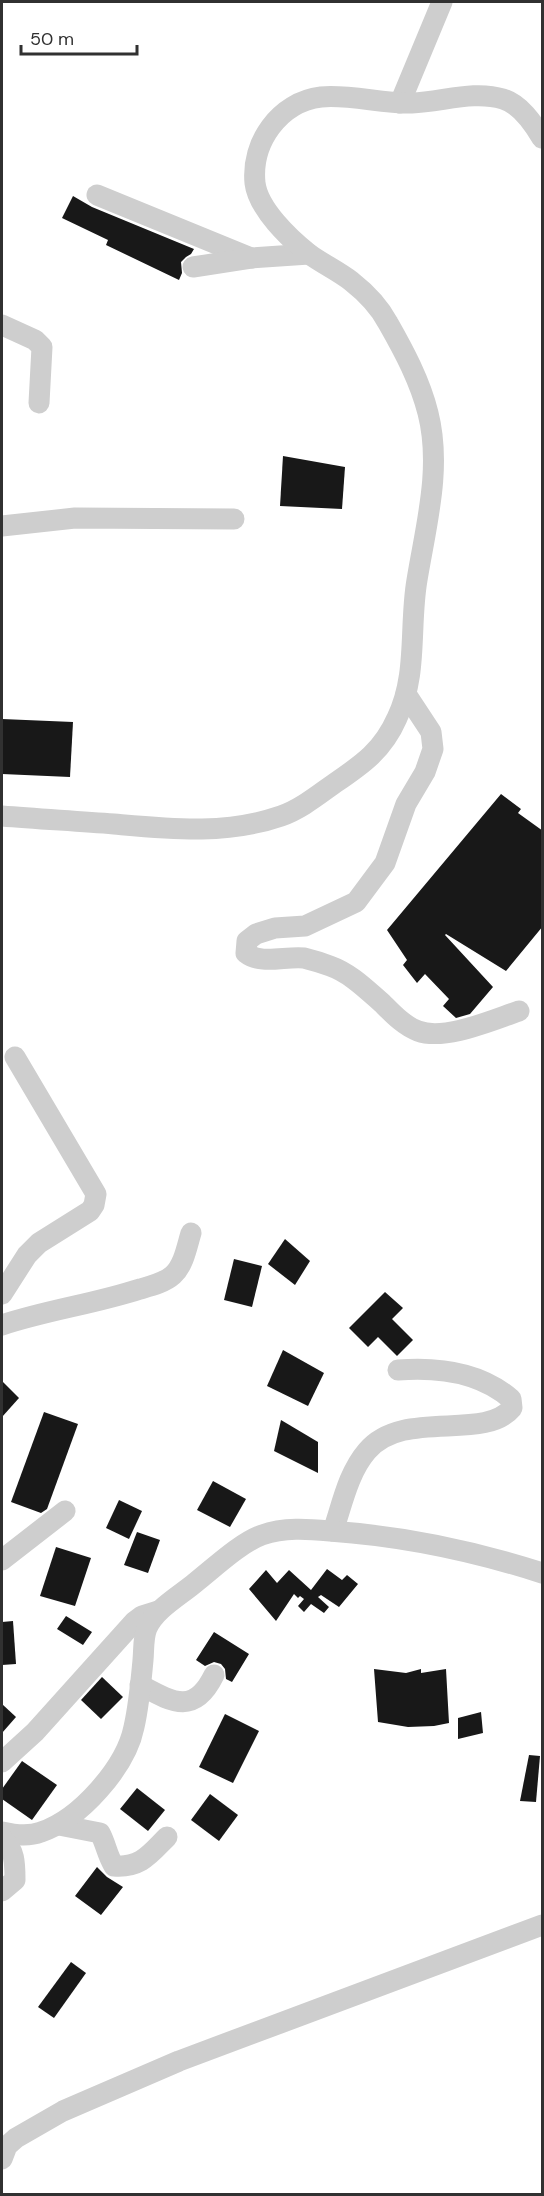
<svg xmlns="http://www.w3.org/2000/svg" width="544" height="2196" viewBox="0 0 544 2196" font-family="'DM Sans',sans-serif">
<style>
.building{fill:#181818}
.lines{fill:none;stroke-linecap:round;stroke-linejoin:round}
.minor{stroke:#cecece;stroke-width:21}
</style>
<rect width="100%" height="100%" fill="#fff"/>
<g class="building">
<path d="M73 196 92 207 194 249 191 254 186 257 181 262 182 273 179 280 106 245 108 240 62 218Z"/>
<path d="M283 456 345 467 342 509 280 506Z"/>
<path d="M2 719 73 722 70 777 2 774Z"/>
<path d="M501 794 521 809 518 813 543 831V926L506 971 446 934 445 935 493 987 470 1014 456 1018 443 1006 449 999 425 974 417 983 403 965 407 960 387 930Z"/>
<path d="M285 1239 310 1261 295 1285 268 1264Z"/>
<path d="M234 1259 262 1266 252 1307 224 1300Z"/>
<path d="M385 1292 403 1308 392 1319 413 1340 397 1356 378 1337 368 1347 349 1328Z"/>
<path d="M283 1350 324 1373 308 1406 267 1386Z"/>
<path d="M2 1381 19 1398 2 1417Z"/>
<path d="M44 1412 78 1424 47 1509 41 1513 11 1502Z"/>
<path d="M281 1420 318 1442V1473L274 1451Z"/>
<path d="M213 1481 246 1499 230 1527 197 1510Z"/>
<path d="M119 1500 142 1511 129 1539 106 1528Z"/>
<path d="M137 1532 160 1540 148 1573 124 1565Z"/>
<path d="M56 1547 91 1558 75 1606 40 1596Z"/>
<path d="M327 1569 342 1580 347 1575 358 1584 339 1607 321 1595 318 1597 329 1607 324 1613 311 1604 304 1612 298 1606 304 1599 300 1596 298 1598 294 1594 276 1621 249 1589 266 1570 277 1583 289 1570 311 1590Z"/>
<path d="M66 1616 92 1632 83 1645 57 1629Z"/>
<path d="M13 1621 16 1664 2 1665V1622Z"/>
<path d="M214 1632 249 1654 232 1682 226 1679 225 1669 221 1664 214 1662 205 1666 196 1660Z"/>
<path d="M374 1669 406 1673 421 1669V1673L446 1669 449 1723 434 1726 408 1727 378 1722Z"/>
<path d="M102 1677 123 1697 101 1719 81 1700Z"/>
<path d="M2 1704 16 1717 2 1733Z"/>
<path d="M481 1712 483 1733 458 1739V1718Z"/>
<path d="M225 1714 259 1731 233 1783 199 1767Z"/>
<path d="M529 1755 540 1756 536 1802 520 1801Z"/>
<path d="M22 1761 57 1785 32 1820 2 1799V1789Z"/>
<path d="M137 1788 165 1810 148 1831 120 1809Z"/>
<path d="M210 1794 238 1815 219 1841 191 1820Z"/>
<path d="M97 1867 107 1877 123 1887 101 1915 75 1896Z"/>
<path d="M71 1962 86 1973 54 2018 38 2007Z"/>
</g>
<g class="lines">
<g class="minor">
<path d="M400 103 442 2"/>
<path d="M97 195 251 258"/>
<path d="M193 267 251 258 309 254"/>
<path d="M2 325 35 340 42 347 39 403"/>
<path d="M2 526 75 518 234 519"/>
<path d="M406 694 431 732 433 749 425 772 406 804 385 863 356 902 305 926 275 928 256 934 247 941 246 953C261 965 285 956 304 958 312 960 322 963 330 966 350 973 366 989 382 1003 392 1013 404 1026 418 1031 445 1041 492 1020 519 1011"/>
<path d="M2 816C39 819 76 821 114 824 171 829 226 835 281 816 301 809 318 795 335 783 363 764 383 750 397 718 418 675 409 626 417 580 426 525 442 468 428 413 420 381 404 351 388 323 379 306 365 292 351 281 338 271 323 264 309 254 290 239 258 209 255 183 251 143 279 102 321 97 349 94 383 104 412 103 442 102 474 90 503 99 520 104 533 123 542 138"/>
<path d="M2 1294 27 1255 39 1243 90 1211 94 1205 96 1194 15 1057"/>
<path d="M2 1325C47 1310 94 1304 140 1289 151 1286 164 1283 173 1275 184 1265 187 1246 191 1233"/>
<path d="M333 1531C342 1505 348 1473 367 1451 403 1408 484 1442 512 1408L511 1399C480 1372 437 1367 398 1370"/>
<path d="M2 1560 65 1511"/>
<path d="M140 1685C172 1702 194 1716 214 1675"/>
<path d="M2 1762 35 1732 134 1622 142 1616 158 1611"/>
<path d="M59 1825 100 1833C106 1844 107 1855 114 1866 141 1868 150 1854 167 1837"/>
<path d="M2 1832C15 1835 28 1837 41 1832 80 1819 126 1767 134 1727 139 1705 141 1682 143 1660 144 1650 143 1637 147 1628 155 1609 181 1595 196 1582 215 1567 240 1543 262 1535 284 1527 308 1529 330 1531 401 1536 474 1551 542 1573"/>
<path d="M2 1838C15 1850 15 1863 15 1880L2 1891"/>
<path d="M2 2159 7 2146 16 2138 63 2111 179 2061 542 1925"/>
</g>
</g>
<rect width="544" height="2196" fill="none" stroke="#313131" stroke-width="6"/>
<path d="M21 45v9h116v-9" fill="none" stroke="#313131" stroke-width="3"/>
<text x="30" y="45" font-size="18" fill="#313131" stroke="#ffffff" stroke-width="4.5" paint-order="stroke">50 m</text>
</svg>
